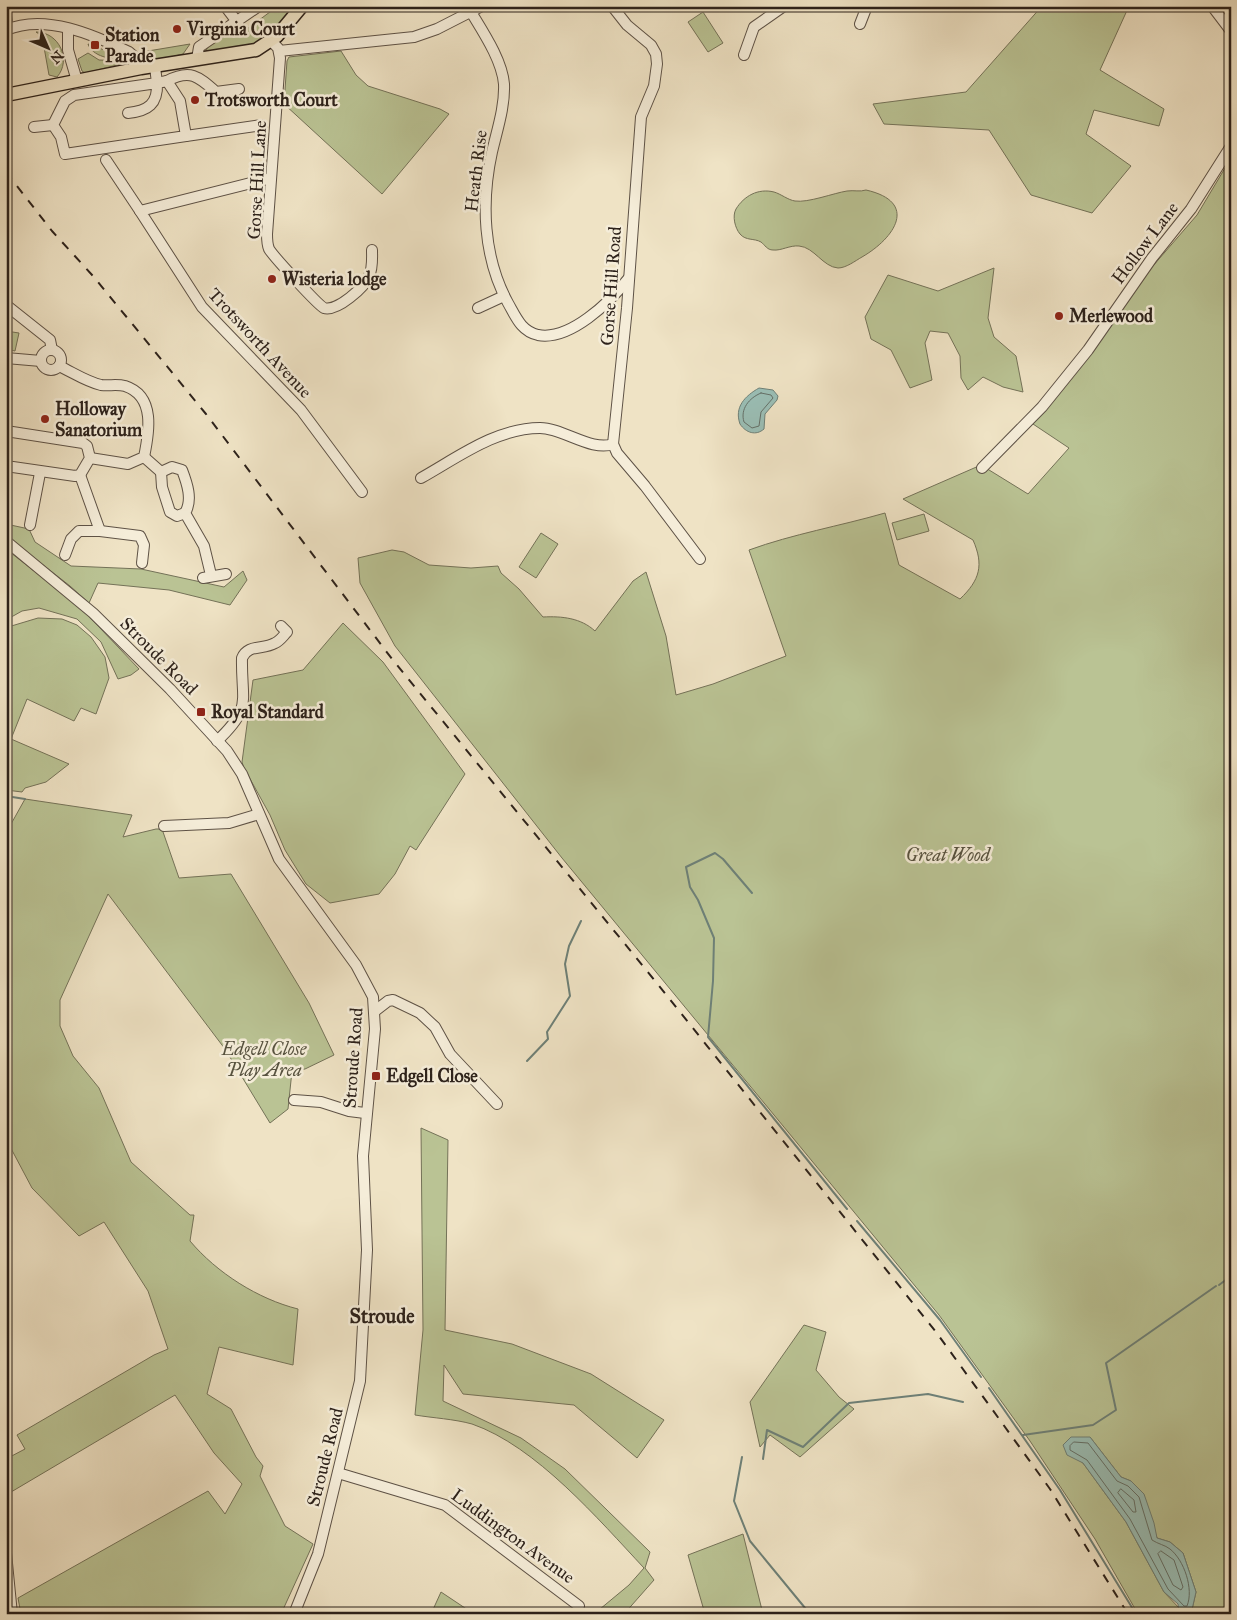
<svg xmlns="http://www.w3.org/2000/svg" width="1237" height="1620" viewBox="0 0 1237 1620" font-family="'IM FELL Great Primer',serif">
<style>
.green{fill:#bac394;stroke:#747258}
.water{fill:#9abeb5;stroke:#6e8077}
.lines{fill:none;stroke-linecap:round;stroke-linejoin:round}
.shore{stroke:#647068;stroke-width:1}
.stream{stroke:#6e8077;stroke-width:2}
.minor-casing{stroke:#5e5246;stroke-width:12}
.major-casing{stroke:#2d221b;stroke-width:15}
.minor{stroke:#f5edd9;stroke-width:10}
.major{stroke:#efe3c5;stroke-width:12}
.rail{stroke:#2d221b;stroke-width:2;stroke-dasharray:9 9;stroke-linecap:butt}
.poi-dot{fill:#8f2418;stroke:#f5edd9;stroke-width:2}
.labels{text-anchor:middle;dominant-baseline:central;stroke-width:5;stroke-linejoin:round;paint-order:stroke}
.poi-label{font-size:18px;font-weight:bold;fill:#2d221b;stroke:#f5edd9;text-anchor:start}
.street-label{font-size:18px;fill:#2d221b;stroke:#f5edd9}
.park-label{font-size:18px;font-style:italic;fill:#57523f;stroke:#f5edd9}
.quarter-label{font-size:20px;font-weight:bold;fill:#2d221b;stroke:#f5edd9}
</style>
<rect width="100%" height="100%" fill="#efe3c5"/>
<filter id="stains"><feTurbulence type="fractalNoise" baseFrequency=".004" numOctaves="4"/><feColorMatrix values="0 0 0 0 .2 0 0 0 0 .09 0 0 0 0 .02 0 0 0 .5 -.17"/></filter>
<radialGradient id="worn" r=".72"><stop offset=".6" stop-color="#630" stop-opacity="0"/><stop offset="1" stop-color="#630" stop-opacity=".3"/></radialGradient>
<g class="green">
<path d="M278 6H296L272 34 253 46 205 52 210 44 241 26 247 29Z"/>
<path d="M1042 6H1129L1100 70 1164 109 1159 126 1094 110 1086 134 1131 166 1092 213 1031 195 989 130 884 124 873 104 966 92Z"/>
<path d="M703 12 723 43 708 52 688 22Z"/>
<path d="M36 32C59 32 72 60 57 77L49 75 42 36Z"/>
<path d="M88 44 123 57C112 61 92 56 88 44Z"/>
<path d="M190 44 183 54C166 58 156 64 142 52Z"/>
<path d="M341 51 356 75 368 86 440 109 449 114 382 194 284 104 287 61 289 57Z"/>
<path d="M88 53 99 60 125 61V63L85 73 82 71 78 59Z"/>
<path d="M1231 158V1614H1191L1196 1592 1183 1553 1170 1542 1157 1538 1149 1512 1131 1481 1121 1477 1090 1437 1075 1457 1083 1463 1126 1522 1164 1592 1180 1609 1179 1614H1138L1095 1539 1030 1441 939 1315 562 858 395 646 360 583 358 558 392 550 404 552 429 565 471 568 498 566 501 573 519 589 543 617C562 616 581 618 595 631L633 581 646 572 666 636 676 695 713 684 786 656 749 550C793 534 840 526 885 513L899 565 960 599C980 580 984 565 973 540L903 499 981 465 1028 494 1069 448 1033 424 1146 274 1197 215Z"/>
<path d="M866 190C919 202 895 238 862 257 855 261 846 268 838 268 823 267 814 247 799 246 790 245 781 251 773 250 767 250 765 245 761 242 754 238 746 241 740 234 735 228 732 216 736 209 744 196 758 188 774 192 781 194 788 200 795 201 808 203 834 193 847 191 854 190 860 192 866 190Z"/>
<path d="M994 268 988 318 994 337 1016 356 1023 392 1003 387 983 377 968 390 961 378 960 356 948 333 930 331 925 343 932 380 910 388 891 350 871 339 865 317 888 275 938 291Z"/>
<path d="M6 331 19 333 15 351 6 349Z"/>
<path d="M924 514 929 531 897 540 892 523Z"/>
<path d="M6 524 29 529 35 542 71 566 141 569 224 587 243 571 247 580 230 605 169 590 98 583 89 603 70 586 6 536Z"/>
<path d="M541 533 558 544 536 578 519 567Z"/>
<path d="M6 549 80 607 139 669 131 675 118 679 101 642 77 619 39 608 22 611 6 620Z"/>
<path d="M38 618 62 619 77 625 91 637 105 657 109 678 96 714 81 708 74 721 27 699 11 739 69 764 46 782 25 788 22 792 6 790V634L8 627Z"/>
<path d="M343 623 383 662 465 774 416 850 410 846 395 874 379 894 330 903 306 884 285 850 270 815 244 768 242 762 253 680 303 670Z"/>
<path d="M25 799 132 815 123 837 156 829H162L179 878 231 874 309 1003 334 1055 305 1069 292 1071 288 1109 270 1123 225 1049 108 894 60 1000V1026L73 1056 99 1088 131 1162 190 1215H194L190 1241C217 1273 258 1299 298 1309L293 1365 219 1347 207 1394 231 1409 256 1457 263 1466 260 1476 285 1526 313 1544 281 1614H21L18 1598 208 1491 225 1514 242 1484 214 1453 175 1395 6 1495V1459L25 1449 17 1435 154 1355 168 1349 148 1291 104 1222 79 1236 32 1188 6 1139V833Z"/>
<path d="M421 1128 448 1140 445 1330 512 1344 591 1374 664 1420 637 1458 574 1405 463 1394 444 1365 443 1401 521 1438 565 1469 650 1552 645 1568 654 1580 624 1614H594L629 1585 644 1568C599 1520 536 1446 472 1424 454 1419 433 1418 415 1415L423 1330Z"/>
<path d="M804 1325 826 1332 816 1370 839 1397 854 1409 800 1457 770 1435 760 1447 750 1402Z"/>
<path d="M743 1534 763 1614H705L688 1555Z"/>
<path d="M441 1592 474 1614H431Z"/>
</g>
<g class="water">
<path d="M759 388 773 390 778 396 777 400 765 414 764 429C756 436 746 433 740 424 734 407 745 396 759 388Z"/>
<path d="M1071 1437H1090L1121 1477 1131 1481 1144 1494 1154 1523 1157 1538 1170 1542 1183 1553 1196 1592 1191 1614H1179L1178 1604 1164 1592 1126 1522 1083 1463 1067 1455 1063 1445Z"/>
</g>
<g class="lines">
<g class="shore">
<path d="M761 393 771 395 773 398 761 412 759 426 752 428 744 422C740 409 749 398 761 393Z"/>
<path d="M1074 1442 1088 1443 1117 1481 1128 1486 1139 1497 1152 1540C1158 1544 1165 1545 1170 1549 1184 1560 1194 1589 1187 1606H1184L1168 1589 1130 1519 1087 1460 1070 1450V1446Z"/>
<path d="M1121 1489 1134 1500 1136 1512H1133L1118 1493Z"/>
<path d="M1161 1551 1174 1560 1183 1587 1181 1590 1173 1585 1158 1554Z"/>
</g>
<g class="stream">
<path d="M6 796 25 799"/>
<path d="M752 893 723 859 715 853 686 867 690 887 698 900 714 938 713 981 708 1037 847 1209"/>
<path d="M527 1061 548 1039 547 1032 570 996 565 964 569 946 581 921"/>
<path d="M857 1221 940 1320 981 1377"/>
<path d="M1219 1285 1231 1276"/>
<path d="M989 1388 1060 1490 1136 1614"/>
<path d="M1023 1435 1093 1425 1116 1410 1106 1363 1216 1286"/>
<path d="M742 1457 734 1501 750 1541 810 1614"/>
<path d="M763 1459 767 1430 803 1447 849 1403 928 1394 963 1402"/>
</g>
<defs>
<g id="minor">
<path d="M225 6 238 23"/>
<path d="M612 6 627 25 651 45 656 54 657 64 654 86 641 117 627 308 613 444 617 453 645 486 700 559"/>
<path d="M1212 6 1231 31"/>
<path d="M471 12C483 32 502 60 504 84 505 107 497 130 492 152 481 202 483 257 508 303 516 317 521 331 538 335 570 341 610 302 628 279"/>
<path d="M6 16 8 29"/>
<path d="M860 24 867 6"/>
<path d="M68 29V50L77 81"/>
<path d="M6 30C45 13 94 35 129 52L137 59 141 68"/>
<path d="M271 41 278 48 280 58 267 234C267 239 267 244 269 249 273 256 318 305 324 308 337 312 365 287 369 276 373 268 372 258 372 250"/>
<path d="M279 51 414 37 437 29 482 6"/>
<path d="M744 55 754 27 784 6"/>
<path d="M197 59 199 47 259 6"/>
<path d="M167 81C190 69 198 76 216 92L239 89"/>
<path d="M128 113C148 111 158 104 157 83L74 95 65 101 53 125 61 137 65 154 186 136 180 101 167 81 157 83 155 67"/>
<path d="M34 127 53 125"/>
<path d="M186 136 262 125"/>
<path d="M106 160 140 211"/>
<path d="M271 178 140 211 202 307 301 410 362 492"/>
<path d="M6 305 50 340 52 350"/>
<path d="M478 308 504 296"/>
<circle cx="51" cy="360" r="10"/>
<path d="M6 358 41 361"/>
<path d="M59 366C72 372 87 382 101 385 109 386 117 384 125 386 156 396 149 433 144 457L128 464 90 458"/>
<path d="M6 431 83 443 87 446 90 458 80 475 75 476 6 466"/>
<path d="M144 457 161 472 172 467 182 470C187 483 193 500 185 513L204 546 211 575"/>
<path d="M982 468 1042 407 1088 350 1152 258 1191 209 1231 146"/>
<path d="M161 472 162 487 170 512 177 516 185 513"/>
<path d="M80 475 100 531"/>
<path d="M421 478C457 458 496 428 540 428 563 428 592 452 613 444"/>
<path d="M30 525 40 473"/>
<path d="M6 541 93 613 170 689 227 751 242 774 279 859 356 965 373 997 375 1029 363 1156 367 1250 360 1381 318 1554 294 1614"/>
<path d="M65 555 71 539 79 531H100L140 536 144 545 142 563"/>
<path d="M203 578 226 574"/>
<path d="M217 741C253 707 241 702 242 658 248 644 263 650 275 643 280 641 283 636 287 632L281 626"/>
<path d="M164 826 229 823 259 814"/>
<path d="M375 1011 388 1001 393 1000 420 1013 435 1027 450 1054 497 1104"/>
<path d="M294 1100 321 1102 349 1111 365 1113"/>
<path d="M338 1473 445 1505 579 1606"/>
<path d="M6 1553 12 1614"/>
</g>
<path id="major" d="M6 95 141 68 256 50 277 36 302 6"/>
</defs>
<use href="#minor" class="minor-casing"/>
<use href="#major" class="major-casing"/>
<use href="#minor" class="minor"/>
<use href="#major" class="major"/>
<path class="rail" d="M6 172 52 231 93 276 206 414 392 659 656 982 936 1332 1050 1489 1128 1614"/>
</g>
<g class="poi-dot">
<circle cx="177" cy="29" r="5"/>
<rect x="90" y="40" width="10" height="10" rx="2.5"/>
<circle cx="195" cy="100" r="5"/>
<circle cx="272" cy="279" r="5"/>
<circle cx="1059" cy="316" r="5"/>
<circle cx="45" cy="419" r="5"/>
<rect x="196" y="707" width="10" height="10" rx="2.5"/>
<rect x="371" y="1071" width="10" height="10" rx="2.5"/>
</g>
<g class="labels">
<g class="poi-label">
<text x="187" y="29">Virginia Court</text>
<text x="105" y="35">Station<tspan x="105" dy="21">Parade</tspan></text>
<text x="205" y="100">Trotsworth Court</text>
<text x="282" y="279">Wisteria lodge</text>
<text x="1069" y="316">Merlewood</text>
<text x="55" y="409">Holloway<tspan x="55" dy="21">Sanatorium</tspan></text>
<text x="211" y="712">Royal Standard</text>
<text x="386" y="1076">Edgell Close</text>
</g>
<g class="street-label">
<text transform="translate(476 171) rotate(-83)">Heath Rise</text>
<text transform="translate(257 180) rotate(-87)">Gorse Hill Lane</text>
<text transform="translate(1145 243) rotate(-53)">Hollow Lane</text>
<text transform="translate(611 286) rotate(-86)">Gorse Hill Road</text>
<text transform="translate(260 343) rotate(47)">Trotsworth Avenue</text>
<text transform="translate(159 656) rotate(45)">Stroude Road</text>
<text transform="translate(353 1058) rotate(-86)">Stroude Road</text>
<text transform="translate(325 1457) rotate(-76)">Stroude Road</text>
<text transform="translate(513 1536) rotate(36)">Luddington Avenue</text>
</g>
<g class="park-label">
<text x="948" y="855">Great Wood</text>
<text x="264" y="1049">Edgell Close<tspan x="264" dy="21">Play Area</tspan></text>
</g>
<g class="quarter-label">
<text x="382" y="1316">Stroude</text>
</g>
</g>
<rect width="1237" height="1620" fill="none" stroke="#efe3c5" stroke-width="25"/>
<rect x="8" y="8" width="1222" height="1605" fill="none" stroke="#2d221b" stroke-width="2.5"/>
<rect x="12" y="12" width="1212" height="1595" fill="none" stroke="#2d221b"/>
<g transform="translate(48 48) rotate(135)" stroke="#f5edd9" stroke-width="4" paint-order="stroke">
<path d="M0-4L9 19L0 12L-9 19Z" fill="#2d221b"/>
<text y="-8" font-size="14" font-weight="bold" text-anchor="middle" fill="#2d221b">N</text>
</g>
<rect width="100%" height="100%" filter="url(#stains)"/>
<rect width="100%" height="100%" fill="url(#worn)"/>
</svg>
